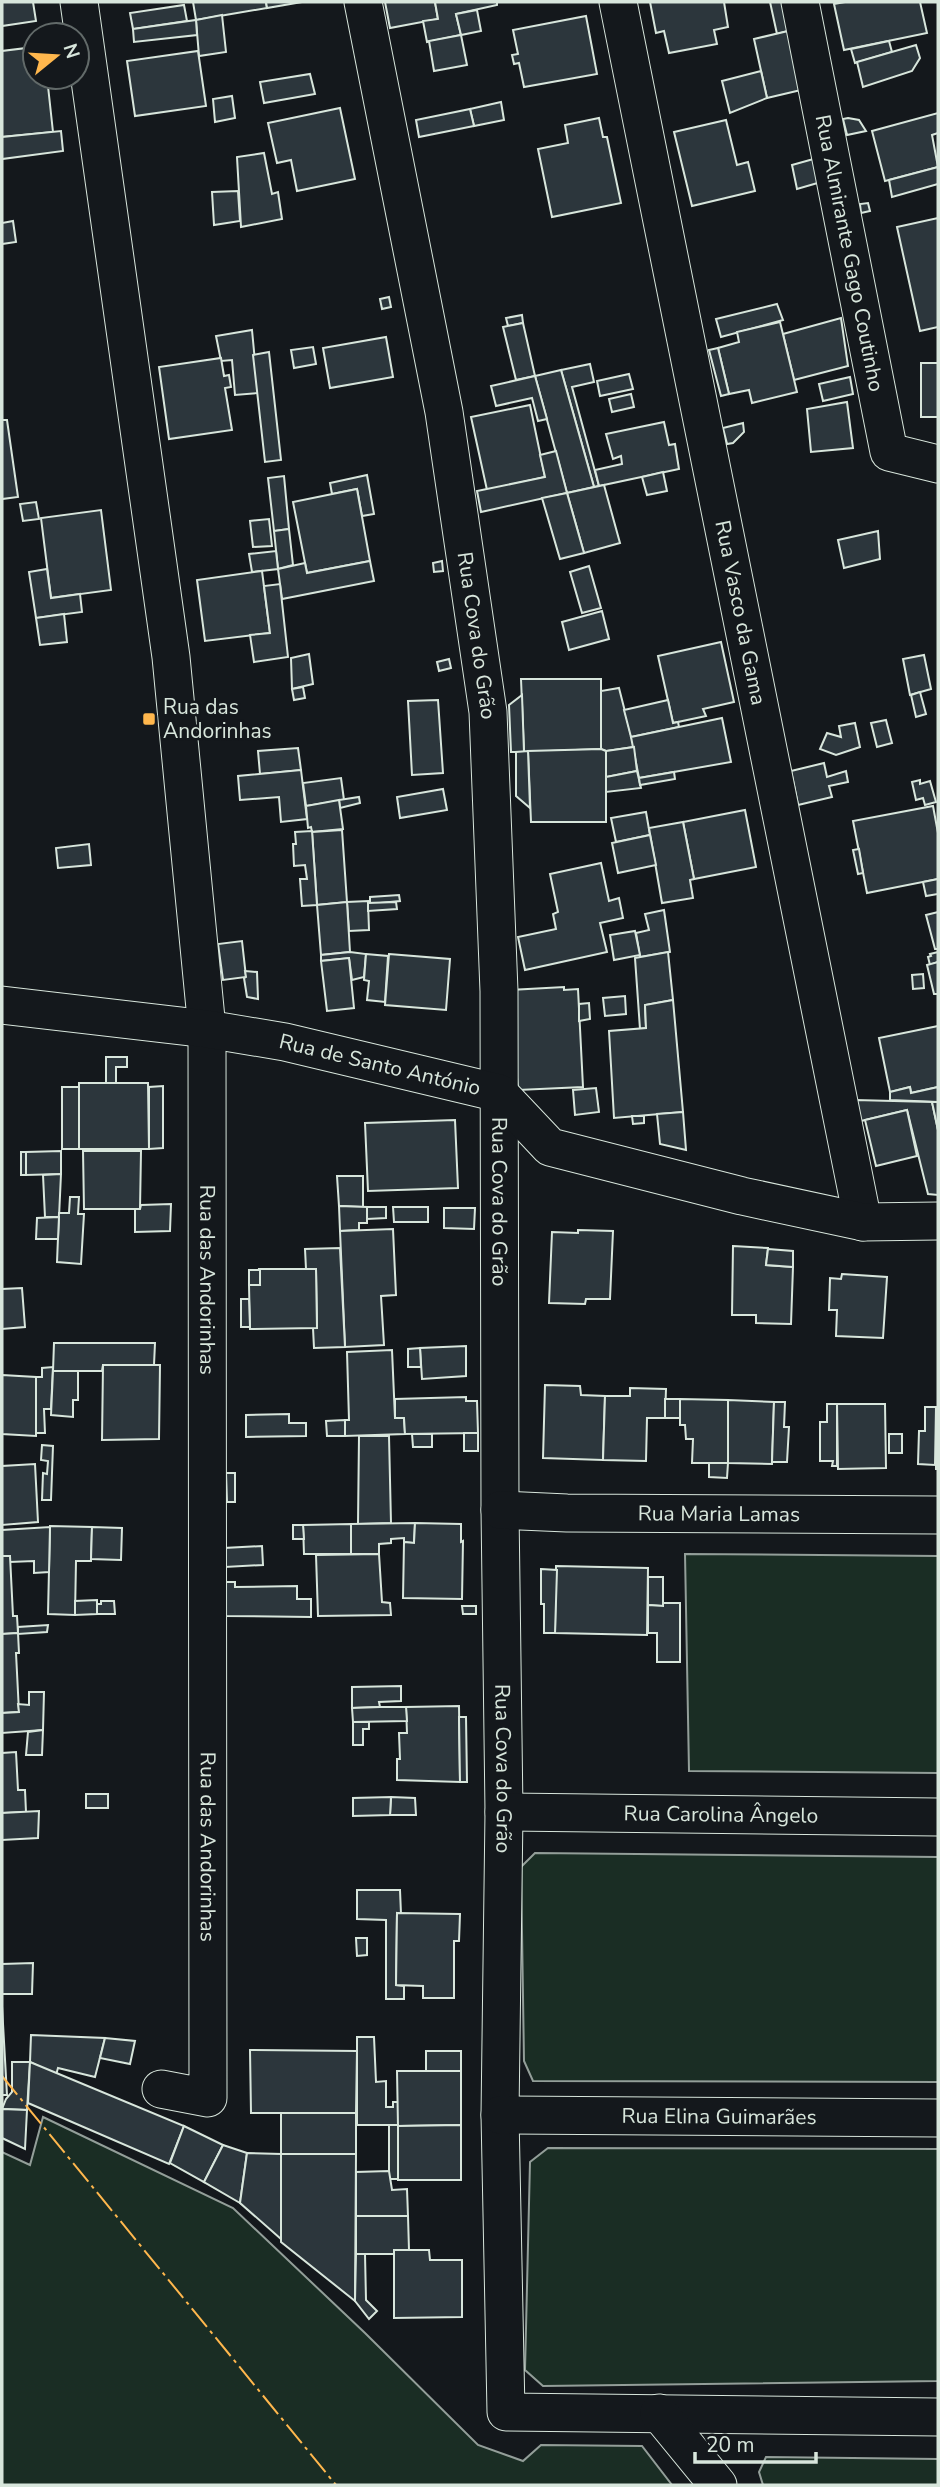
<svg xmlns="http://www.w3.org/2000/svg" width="940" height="2487" viewBox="0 0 940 2487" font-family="'Nunito Sans',sans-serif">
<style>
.green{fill:#1a2d24;stroke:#939e99;stroke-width:2}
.building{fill:#2c363c;stroke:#d8e6dc;stroke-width:2}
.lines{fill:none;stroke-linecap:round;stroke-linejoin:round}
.minor-casing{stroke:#d8e6dc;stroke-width:39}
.minor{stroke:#14181c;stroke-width:37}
.power{stroke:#ffb74d;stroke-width:2;stroke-dasharray:24 5 3.5 5;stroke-linecap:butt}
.poi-dot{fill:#ffb74d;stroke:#14181c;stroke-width:2.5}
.labels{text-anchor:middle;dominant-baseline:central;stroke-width:5;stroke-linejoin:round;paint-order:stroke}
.street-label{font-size:21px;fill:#d8e6dc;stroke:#14181c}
.poi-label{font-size:21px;fill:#d8e6dc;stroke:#14181c;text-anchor:start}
</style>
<rect width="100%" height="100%" fill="#14181c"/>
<g class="green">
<path d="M685 1554 938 1556V1773L689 1771Z"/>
<path d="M535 1853 938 1857V2082L533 2081 524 2061 521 1867Z"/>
<path d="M43 2117 233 2208 365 2333 478 2445 523 2461 541 2445 642 2446 672 2485H2V2152L30 2165Z"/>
<path d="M548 2148 938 2149V2381L543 2386 525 2370 530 2162Z"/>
<path d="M766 2457 938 2459V2485H763L759 2472Z"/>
</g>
<g class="building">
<path d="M2 2H33L36 21 2 26Z"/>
<path d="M193 2H266L267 8 196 20Z"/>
<path d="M266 2H302L267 8Z"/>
<path d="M385 2H435L438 19 390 28Z"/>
<path d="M435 2H497V5L456 14 461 35 427 42 423 21 438 19Z"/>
<path d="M650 2H724L728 27 714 30 717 44 669 53 664 31 656 33Z"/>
<path d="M770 2H785L788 31 777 34Z"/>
<path d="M845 2H920L927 33 844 50 834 4Z"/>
<path d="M184 5 187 21 133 29 130 13Z"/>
<path d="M477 10 481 31 461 35 456 14Z"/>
<path d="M222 15 226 52 199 56 196 20Z"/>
<path d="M586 16 597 74 524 87 519 63 514 64 512 55 518 54 513 30Z"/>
<path d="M196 20 197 35 134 42 133 29Z"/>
<path d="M788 31 801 90 767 98 754 39Z"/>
<path d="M461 35 467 65 434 71 429 41Z"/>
<path d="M889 41 892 52 855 63 851 49Z"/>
<path d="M916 45 920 58 912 71 863 87 857 62Z"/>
<path d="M35 47V77H47L53 132 2 137V51Z"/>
<path d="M198 51 206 106 135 116 127 61Z"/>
<path d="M761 71 767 98 730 113 722 81Z"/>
<path d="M310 74 315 94 264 103 260 82Z"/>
<path d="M232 96 235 118 215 122 213 99Z"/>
<path d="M501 102 504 120 474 126 470 109Z"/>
<path d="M340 108 355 179 297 191 291 160 277 163 268 123Z"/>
<path d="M470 109 474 126 419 137 416 120Z"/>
<path d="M938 113V133L932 135 938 167 885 181 872 131Z"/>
<path d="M599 118 603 137H607L621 203 552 217 538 149 568 143 565 125Z"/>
<path d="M848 118 859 120 866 131 847 135 843 119Z"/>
<path d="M726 120 737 165 748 162 755 191 692 206 674 132Z"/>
<path d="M61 131 63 151 2 159V137Z"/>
<path d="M264 153 272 194 278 192 282 219 241 227 237 157Z"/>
<path d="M817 158 821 182 797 189 792 165Z"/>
<path d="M938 167V184L892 197 889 180Z"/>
<path d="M238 191 240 221 214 225 212 192Z"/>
<path d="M868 203 870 211 861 213 860 204Z"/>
<path d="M938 218V327L920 331 897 227Z"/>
<path d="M13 221 16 242 2 244V223Z"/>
<path d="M389 297 391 307 382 309 380 299Z"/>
<path d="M777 304 783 320 721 337 716 319Z"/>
<path d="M522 315 523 323 508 326 506 318Z"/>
<path d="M841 318 848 366 794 380 783 334Z"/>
<path d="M780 322 797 392 752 403 749 390 729 394 718 348 739 342 737 332Z"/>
<path d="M523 323 535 376 516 380 503 327Z"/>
<path d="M252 330 258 393 235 395 232 360 221 361 216 336Z"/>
<path d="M386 337 393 377 330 388 323 348Z"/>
<path d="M313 347 316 364 294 368 291 350Z"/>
<path d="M718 348 729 394 721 396 709 350Z"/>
<path d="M269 352 281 460 265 462 253 355Z"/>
<path d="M221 358 224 376 229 375 231 387 225 388 232 430 169 439 159 367Z"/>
<rect x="921" y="363" width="17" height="54"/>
<path d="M590 364 594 382 572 387 599 486 594 487 561 370Z"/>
<path d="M561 370 594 487 567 493 535 376Z"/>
<path d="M629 374 633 389 600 396 597 381Z"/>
<path d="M535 376 547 419 538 421 532 398 496 406 491 386Z"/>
<path d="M850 377 853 394 823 401 819 384Z"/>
<path d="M631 394 634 407 612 412 609 399Z"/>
<path d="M847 402 853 448 811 452 807 409Z"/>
<path d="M530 405 545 477 487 490 471 417Z"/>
<path d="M2 420H7L18 497 2 499Z"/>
<path d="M664 422 669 445 675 444 679 469 599 486 595 470 622 464 621 456 613 459 606 434Z"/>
<path d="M743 423 744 432 733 443 727 444 723 428Z"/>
<path d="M556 451 567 493 481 512 477 491 545 477 540 455Z"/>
<path d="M663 472 667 491 647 495 642 477Z"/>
<path d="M367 475 374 514 362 516 357 489 332 494 330 483Z"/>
<path d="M284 476 289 529 274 531 268 478Z"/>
<path d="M604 485 620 543 584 553 567 493Z"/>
<path d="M357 489 370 561 307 573 293 502Z"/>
<path d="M567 493 584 553 560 559 542 498Z"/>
<path d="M36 502 39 519 23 521 20 504Z"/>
<path d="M101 510 111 590 51 598 41 518Z"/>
<path d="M269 519 272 546 253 547 250 521Z"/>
<path d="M289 529 293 565 278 569 274 531Z"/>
<path d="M878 531 880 559 844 568 838 540Z"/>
<path d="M276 551 278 569 252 572 249 554Z"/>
<path d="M370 561 374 581 282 599 278 569 305 563 307 573Z"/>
<path d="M442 561 443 571 434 572 433 563Z"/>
<path d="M589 566 601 608 582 613 570 572Z"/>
<path d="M47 569 51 598 80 594 82 612 36 618 29 572Z"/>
<path d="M262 571 270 633 205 641 197 580Z"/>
<path d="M280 584 288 657 254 662 250 635 270 633 264 586Z"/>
<path d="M602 611 609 639 569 650 562 622Z"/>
<path d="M64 614 67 642 40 645 36 618Z"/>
<path d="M721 642 734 702 703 709 706 716 673 723 658 656Z"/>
<path d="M309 654 313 684 292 689 291 658Z"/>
<path d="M924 655 931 689 910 695 903 659Z"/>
<path d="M449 659 451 668 439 671 437 662Z"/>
<path d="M521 679H601V749L524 752Z"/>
<path d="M303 687 305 698 294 700 292 689Z"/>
<path d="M619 688 634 747 606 751 601 749V691Z"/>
<path d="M920 692 926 714 916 717 911 695Z"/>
<path d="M522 695 524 752H511L509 705Z"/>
<path d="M438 700 443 773 412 775 408 701Z"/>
<path d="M668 700 673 723 678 722 679 727 631 737 624 710Z"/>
<path d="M722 718 731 762 639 778 631 737Z"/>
<path d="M886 720 892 743 877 747 871 723Z"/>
<path d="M855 723 860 747 836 755 820 749 827 733 841 737 839 726Z"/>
<path d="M634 747 637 771 606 777V751Z"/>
<path d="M298 748 301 770 260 774 258 751Z"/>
<path d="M601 749 606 751V822H531L528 751Z"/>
<path d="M528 751 530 808 516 796V752Z"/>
<path d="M824 763 827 777 846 771 848 782 829 786 832 797 798 805 791 771Z"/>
<path d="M301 770 307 819 281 822 279 797 240 800 238 776Z"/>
<path d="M637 771 641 788 606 792V777Z"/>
<path d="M674 772 675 779 640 785 639 778Z"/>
<path d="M341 778 344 800 306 806 303 783Z"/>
<path d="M920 780V784L930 781 936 802 925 805 923 798 916 800 912 782Z"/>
<path d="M443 789 447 810 400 818 397 797Z"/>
<path d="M359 797 360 803 340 808 339 800Z"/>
<path d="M339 800 343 829 312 832 311 827 308 828 306 806Z"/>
<path d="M933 806 938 833V879L867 893 853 821Z"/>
<path d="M745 810 756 867 694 879 683 822Z"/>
<path d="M646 812 650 835 616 842 611 818Z"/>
<path d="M683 822 694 879 690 880 693 898 662 903 649 828Z"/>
<path d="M342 830 347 902 317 905 312 832Z"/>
<path d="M312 831 317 905 302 906 300 879H307L305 865 294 866 293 844H296L295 832Z"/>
<path d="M650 835 656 865 618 873 612 843Z"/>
<path d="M89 844 91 865 58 868 56 848Z"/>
<path d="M859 849 863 873 858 874 853 850Z"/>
<path d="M601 863 609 901 619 898 623 918 600 923 607 952 525 970 518 937 556 929 553 914 558 912 550 874Z"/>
<path d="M938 879V894L926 896 923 882Z"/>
<path d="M399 895 400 901 370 904V897Z"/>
<path d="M368 901 369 930 349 931 347 902Z"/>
<path d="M347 902 350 952 321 955 317 905Z"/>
<path d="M396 902 397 909 368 911V903Z"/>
<path d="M664 910 670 952 640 957 636 933 649 930 645 914Z"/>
<path d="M938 912V949H935L926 915Z"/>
<path d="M635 931 640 955 614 960 610 935Z"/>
<path d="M242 941 246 977 223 980 218 944Z"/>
<path d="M350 952 366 954 364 977 352 980 349 958 321 961V955Z"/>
<path d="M668 952 673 1000 645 1005 646 1028 640 1029 635 958Z"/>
<path d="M938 952V962L930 965 928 957 931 956 930 954Z"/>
<path d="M366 954 388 956 385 1002 367 1000 369 981 364 980Z"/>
<path d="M389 954 450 959 446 1010 385 1005Z"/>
<path d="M349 958 354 1008 327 1011 321 961Z"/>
<path d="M938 962V994H934L927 965Z"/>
<path d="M245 971 257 972 258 999 247 997 244 978 246 977Z"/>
<path d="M923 974 924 988 913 989 912 975Z"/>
<path d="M564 987V990L578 989 583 1087 518 1090 510 990Z"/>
<path d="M625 996 626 1014 605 1016 603 998Z"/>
<path d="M673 1000 683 1112 614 1118 609 1031 646 1028 645 1005Z"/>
<path d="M589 1003 590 1019 579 1021V1004Z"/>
<path d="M938 1026V1087L911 1093 910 1087 890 1092 879 1038Z"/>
<path d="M106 1057H127V1067H116V1083H106Z"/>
<path d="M79 1083H148L149 1149H79Z"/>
<path d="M163 1086V1148L149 1149V1087Z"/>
<rect x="62" y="1087" width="17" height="62"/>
<path d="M910 1087 911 1093 938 1087V1102L890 1100V1092Z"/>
<path d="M596 1088 599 1112 575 1115 573 1090Z"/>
<path d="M855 1100 932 1102 938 1130V1195L928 1194 907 1110 861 1121Z"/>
<path d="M932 1102H938V1130Z"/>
<path d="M907 1110 917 1156 876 1166 865 1120Z"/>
<path d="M683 1112 686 1150 660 1144 657 1114Z"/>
<path d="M632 1116H644V1123L633 1124Z"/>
<path d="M455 1120 458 1188 368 1191 365 1123Z"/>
<path d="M61 1151V1174L26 1175V1152Z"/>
<path d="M83 1151H141L140 1209H84Z"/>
<rect x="21" y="1152" width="5" height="23"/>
<path d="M61 1174 59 1217H45L43 1175Z"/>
<path d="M337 1176H363V1207L339 1206Z"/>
<path d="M70 1197H79L78 1214H84L81 1264 57 1262 59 1213H69Z"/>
<path d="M171 1204 170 1231 135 1232V1209H140L141 1205Z"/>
<path d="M339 1206 367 1207V1223H359V1230L340 1231Z"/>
<path d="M367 1207H386V1218L367 1219Z"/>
<path d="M393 1207H428V1222H394Z"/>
<path d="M444 1208H475L474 1229 444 1228Z"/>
<path d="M59 1217 58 1239H36L37 1218Z"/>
<path d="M393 1229 396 1295 381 1296 384 1345 345 1347 340 1231Z"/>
<path d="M578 1230 613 1231 610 1299H586L585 1304 549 1303 552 1232 578 1233Z"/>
<path d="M733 1246 768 1248 766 1265 793 1267 791 1324 756 1323V1315H732Z"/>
<path d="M340 1248 345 1347 314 1348 313 1328H317L316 1269H306L305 1249Z"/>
<path d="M768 1249 793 1251V1267L766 1265Z"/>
<path d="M259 1269H316L317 1328 250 1329 249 1285H260Z"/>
<rect x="249" y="1270" width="11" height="15"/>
<path d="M842 1274 887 1277 883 1338 836 1336 837 1310H829L830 1278 841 1279Z"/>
<path d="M22 1288 25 1327 2 1329V1289Z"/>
<path d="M241 1299H249L250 1327H241Z"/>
<path d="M54 1343H155L154 1365H103L102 1371H53Z"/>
<path d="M466 1346V1376L422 1379 420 1348Z"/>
<path d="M420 1348 421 1367H408V1349Z"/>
<path d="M392 1350 395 1418H404L405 1434 345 1436V1420H349L347 1352Z"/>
<path d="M103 1365H160L159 1439 102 1440Z"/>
<path d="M53 1367 51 1409H44L45 1433H36V1377H42V1368Z"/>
<path d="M53 1371H78V1400H73V1417L51 1415Z"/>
<path d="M2 1375 36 1377V1436L2 1434Z"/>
<path d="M545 1385 580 1386 581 1395 605 1396 603 1460 543 1458Z"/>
<path d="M630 1388 666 1389 665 1418H647L646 1461 603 1460 605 1396H630Z"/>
<path d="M466 1397V1401H477L478 1433 405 1434 404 1418H395V1399Z"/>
<rect x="665" y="1399" width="15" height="19"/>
<path d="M680 1399 728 1400V1463H692L693 1439H686L685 1425H680Z"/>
<path d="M728 1400 774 1402 772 1464 728 1463Z"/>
<path d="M774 1402H785L784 1427H789L787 1462H772Z"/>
<path d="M827 1404H837V1466H832L833 1461H820V1422H827Z"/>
<path d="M837 1404H885L886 1468 838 1469Z"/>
<path d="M925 1407H936L935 1465 918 1464 919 1431H925Z"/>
<rect x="936" y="1407" width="2" height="62"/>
<path d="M289 1414V1423H306V1436L246 1437V1415Z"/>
<path d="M345 1420V1436H327L326 1421Z"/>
<rect x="464" y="1433" width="14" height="18"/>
<path d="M412 1434H432V1447H413Z"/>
<rect x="889" y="1434" width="13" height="19"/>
<path d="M359 1436H389L391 1523 358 1524Z"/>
<path d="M42 1445 53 1446 51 1500H42L43 1473 47 1474 48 1461 41 1460Z"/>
<path d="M709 1463H728L727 1478 709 1477Z"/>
<path d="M35 1464 38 1522 2 1525V1466Z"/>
<path d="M226 1473H235V1502H227Z"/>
<path d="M415 1523 414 1543 404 1542V1538L391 1539V1543L379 1544V1554H351V1524Z"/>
<path d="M415 1523 461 1524V1542L463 1541 462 1599 403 1598 404 1542 414 1543Z"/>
<path d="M351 1524V1554H304L303 1525Z"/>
<path d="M293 1525H303L304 1539H293Z"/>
<path d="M50 1526 92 1527 91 1561H76L75 1615 48 1614Z"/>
<path d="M50 1527 49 1572 34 1573V1561L10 1562V1556H2V1530Z"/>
<path d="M92 1527 122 1528 121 1560 91 1559Z"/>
<path d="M262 1546 263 1565 225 1567 224 1548Z"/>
<path d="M379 1554 382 1602 390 1603 391 1615 318 1616 316 1555Z"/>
<path d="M2 1556H10L13 1616H17L18 1633 2 1634Z"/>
<path d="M556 1566 648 1568 647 1635 555 1633Z"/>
<path d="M541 1569 557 1570 555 1633H544V1604H541Z"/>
<path d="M648 1577H663V1606L648 1605Z"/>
<path d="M225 1582H235V1587L297 1586V1599H311V1617L225 1616Z"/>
<path d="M97 1600V1614L75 1615V1601Z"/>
<path d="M101 1601H114L115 1614H97V1604H101Z"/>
<path d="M663 1603H680V1662H657V1633H648V1605L663 1606Z"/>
<path d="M462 1606H476V1614H463Z"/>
<path d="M48 1625 47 1632 18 1634V1627Z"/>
<path d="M18 1633 19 1653H16L19 1712 2 1713V1634Z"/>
<path d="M401 1686V1701L379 1702 380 1707 352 1708V1687Z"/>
<path d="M29 1692H44L43 1730 2 1733V1713L19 1712 18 1704 29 1705Z"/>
<path d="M459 1706 460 1782 397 1780V1759H400L399 1733H407L406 1707Z"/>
<path d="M380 1707H406L407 1721 353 1722 352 1708Z"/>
<path d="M459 1717H466L467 1782H460Z"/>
<path d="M353 1722H369V1729H363V1745H353Z"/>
<path d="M43 1730 42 1755H26L28 1732Z"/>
<path d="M16 1752 18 1790H25L26 1812 2 1813V1753Z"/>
<rect x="86" y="1794" width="22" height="14"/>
<path d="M391 1797 415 1798 416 1815H390Z"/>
<path d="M391 1797 390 1815 353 1816V1798Z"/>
<path d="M39 1811 38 1838 2 1840V1813Z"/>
<path d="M357 1890H400L401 1914 397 1913 396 1985 404 1986V1999H386V1920L357 1919Z"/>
<path d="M397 1913 460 1914 459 1941H454V1998H423V1986L396 1985Z"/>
<path d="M356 1938H367V1955L357 1956Z"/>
<path d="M33 1963 32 1994H2V1964Z"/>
<path d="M2 2006 7 2095H2Z"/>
<path d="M31 2035 105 2038 95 2077 58 2068 56 2075 30 2062Z"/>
<path d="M357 2037H374L376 2082 386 2081V2107H393V2102H398V2125H357Z"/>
<path d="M105 2038 135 2041 130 2064 100 2058Z"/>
<path d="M250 2050 357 2051 356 2113H251Z"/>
<rect x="426" y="2051" width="35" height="20"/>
<path d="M12 2062H30L27 2110 2 2109 6 2099 12 2092Z"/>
<path d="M30 2062 184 2126 169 2164 28 2103Z"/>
<path d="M397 2071H461V2125L398 2126Z"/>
<path d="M2 2109 27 2110 25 2149 2 2138Z"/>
<rect x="281" y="2113" width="75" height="41"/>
<rect x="389" y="2125" width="9" height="54"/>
<path d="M461 2125V2180H398V2126Z"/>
<path d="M184 2126 223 2145 204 2182 170 2163Z"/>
<path d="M223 2145 247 2153 240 2203 204 2182Z"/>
<path d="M247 2153 281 2154V2239L240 2203Z"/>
<path d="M281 2154H356L355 2301 281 2242Z"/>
<path d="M389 2171 392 2190 407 2189 408 2216H356V2172Z"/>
<path d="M356 2216H408L409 2250H394V2254H356Z"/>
<path d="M394 2250H429L430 2260H462V2317L394 2318Z"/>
<path d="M356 2254H365L366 2300 377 2311 369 2319 355 2301Z"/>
</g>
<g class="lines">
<defs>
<g id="minor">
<path id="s1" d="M79 2 171 657 207 1029 208 2098 161 2089"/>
<path id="s2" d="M363 2 444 412 488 712 499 991 500 1510 504 1812 500 2115 506 2412 938 2417"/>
<path id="s3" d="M618 2 863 1222"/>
<path id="s4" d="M800 2 889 452 938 464"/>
<path id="s5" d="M2 1005 207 1029 285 1042 499 1093 550 1147 742 1196 863 1222 938 1221"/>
<path id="s6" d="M500 1510 567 1513 938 1515"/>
<path id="s7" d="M504 1812 938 1817"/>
<path id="s8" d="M500 2115 938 2118"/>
<path d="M659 2413 718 2485"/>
</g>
</defs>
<use href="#minor" class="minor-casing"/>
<use href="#minor" class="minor"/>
<path class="power" d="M2 2076 336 2485"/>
</g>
<rect class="poi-dot" x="142" y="712" width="14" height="14" rx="3.5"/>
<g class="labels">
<g class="street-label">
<text stroke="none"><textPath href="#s4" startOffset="256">Rua Almirante Gago Coutinho</textPath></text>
<text stroke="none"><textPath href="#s3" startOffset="623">Rua Vasco da Gama</textPath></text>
<text stroke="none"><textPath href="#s2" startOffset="644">Rua Cova do Grão</textPath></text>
<text stroke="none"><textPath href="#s5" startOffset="383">Rua de Santo António</textPath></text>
<text stroke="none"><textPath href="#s2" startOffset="1211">Rua Cova do Grão</textPath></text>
<text stroke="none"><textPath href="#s1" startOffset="1286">Rua das Andorinhas</textPath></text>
<text stroke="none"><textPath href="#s6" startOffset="219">Rua Maria Lamas</textPath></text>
<text stroke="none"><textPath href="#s2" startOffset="1778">Rua Cova do Grão</textPath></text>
<text stroke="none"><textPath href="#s7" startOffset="217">Rua Carolina Ângelo</textPath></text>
<text stroke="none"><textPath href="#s1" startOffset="1853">Rua das Andorinhas</textPath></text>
<text stroke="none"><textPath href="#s8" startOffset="219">Rua Elina Guimarães</textPath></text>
</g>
<g class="poi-label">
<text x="163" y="707">Rua das<tspan x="163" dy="24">Andorinhas</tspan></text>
</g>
</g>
<rect width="940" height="2487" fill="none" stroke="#d8e6dc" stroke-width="7"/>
<g transform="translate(56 56) rotate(72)"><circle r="33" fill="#14181c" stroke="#626a69" stroke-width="2"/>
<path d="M0-5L12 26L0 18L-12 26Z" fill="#ffb74d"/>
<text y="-10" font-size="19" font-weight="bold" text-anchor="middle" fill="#d8e6dc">N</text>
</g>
<path d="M695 2452v10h121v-10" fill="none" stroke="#d8e6dc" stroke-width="3.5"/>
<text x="706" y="2452" font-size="21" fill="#d8e6dc" stroke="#14181c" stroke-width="5" paint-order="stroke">20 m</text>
</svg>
